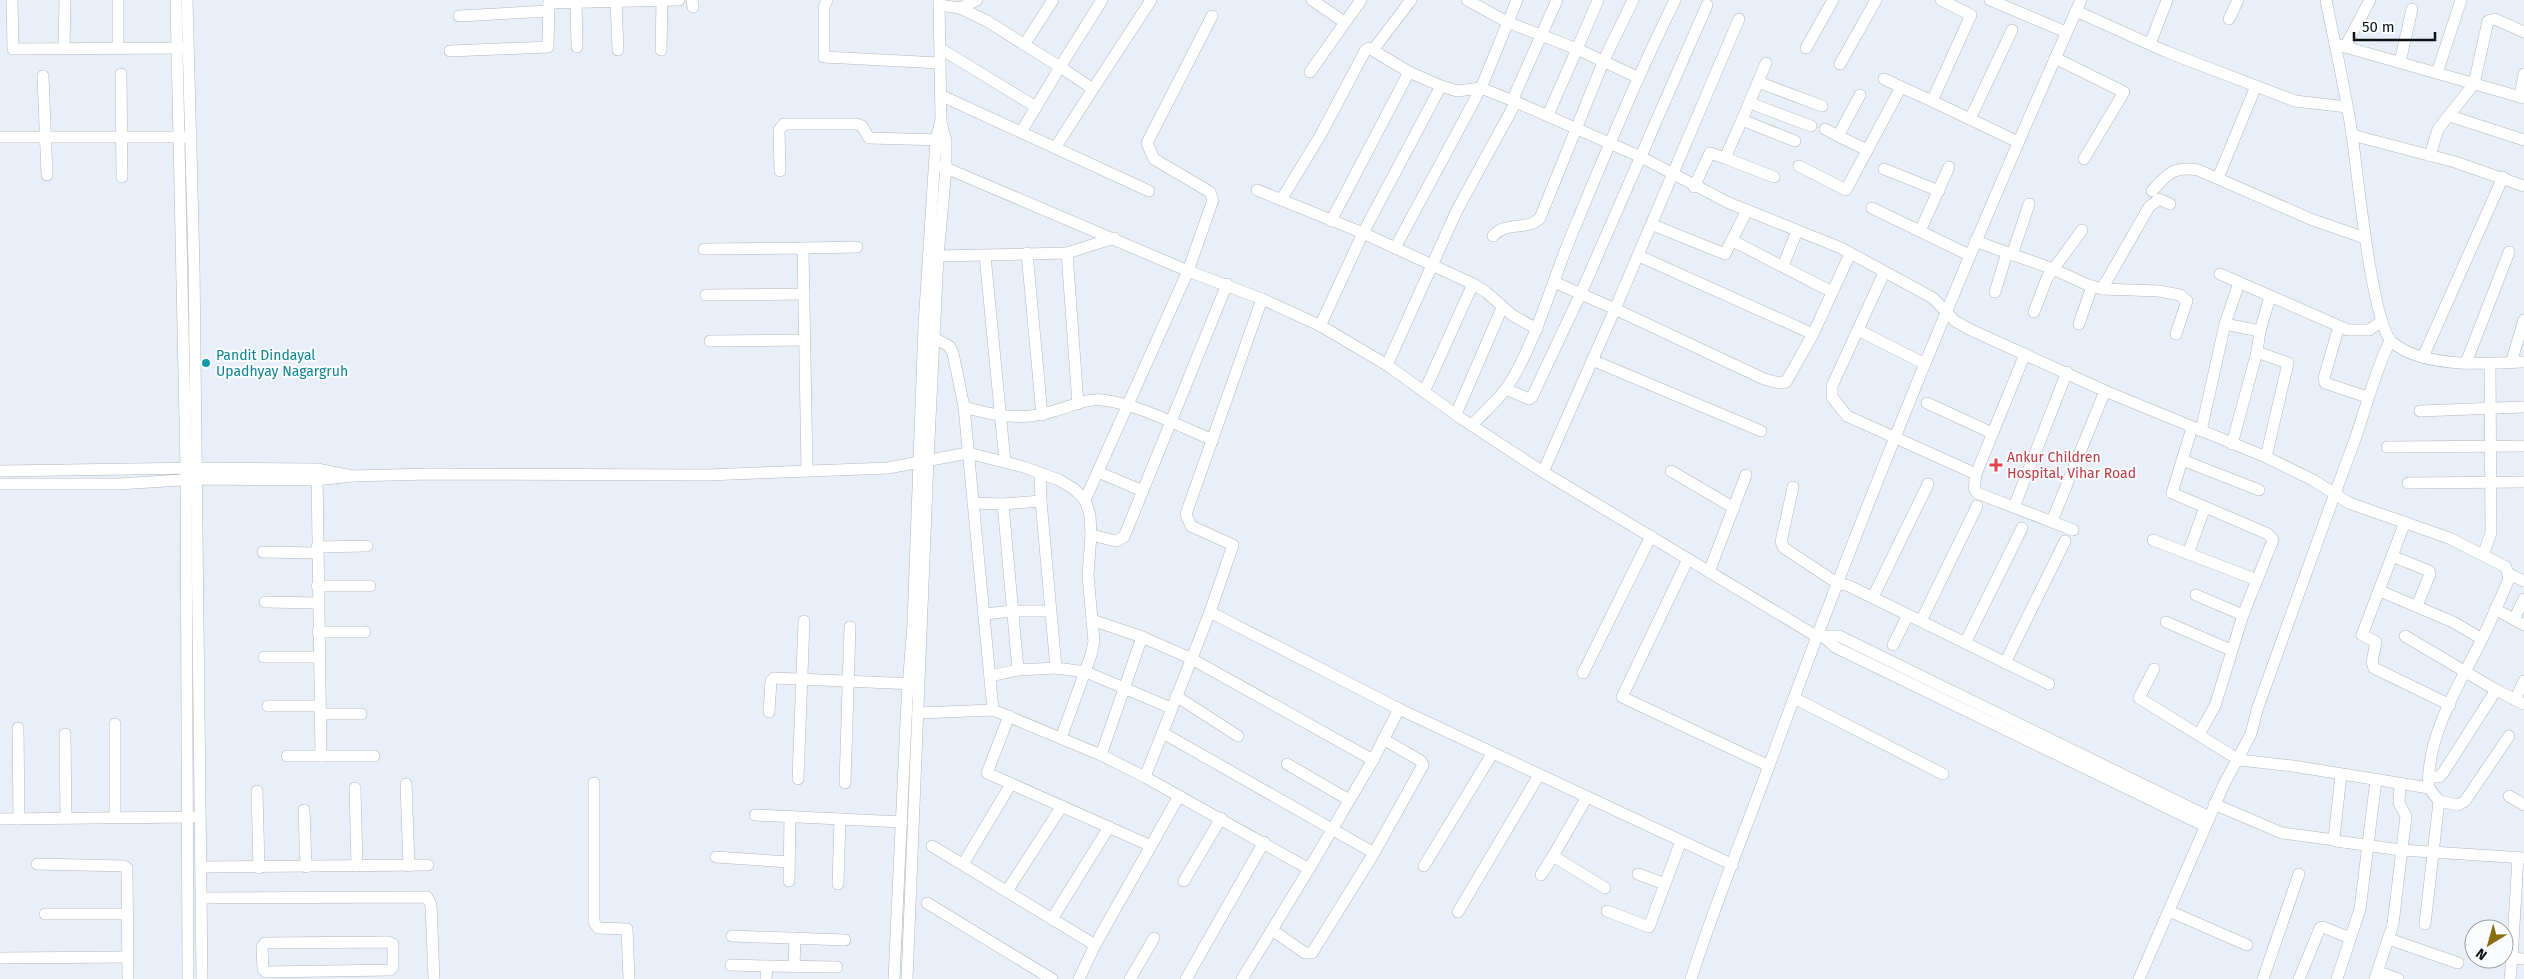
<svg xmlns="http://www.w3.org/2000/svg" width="2524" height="979" viewBox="0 0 2524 979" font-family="'Fira Sans',sans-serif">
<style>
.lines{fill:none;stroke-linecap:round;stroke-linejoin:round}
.minor-casing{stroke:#b0b6bf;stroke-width:12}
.minor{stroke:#fff;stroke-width:11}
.culture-dot{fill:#0f9aa8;stroke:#fafcfe;stroke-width:2}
.health-dot{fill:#e0444e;stroke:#fafcfe;stroke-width:2}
.labels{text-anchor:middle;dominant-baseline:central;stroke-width:4;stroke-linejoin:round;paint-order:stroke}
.culture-label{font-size:14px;fill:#0d838f;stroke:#fafcfe;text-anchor:start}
.health-label{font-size:14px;fill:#be3a42;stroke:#fafcfe;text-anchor:start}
</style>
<rect width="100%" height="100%" fill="#e8eff8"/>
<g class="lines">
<defs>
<g id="minor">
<path d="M12 0 13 49 182 48"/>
<path d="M176 0 186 468 188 979"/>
<path d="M187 0 194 266 202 979"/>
<path d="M692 0 693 7"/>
<path d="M827 0 824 7V57L940 63"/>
<path d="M1312 0 1344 22"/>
<path d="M1467 0 1507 22 1577 49 1598 0"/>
<path d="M1941 0 1971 15 1932 101 2018 142"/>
<path d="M1990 0 2066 32"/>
<path d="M2326 0C2335 45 2345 89 2352 134 2357 169 2372 325 2392 342 2421 368 2487 364 2524 362"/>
<path d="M616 1 618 50"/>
<path d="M576 2 577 47"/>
<path d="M549 3 679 0"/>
<path d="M939 5 960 8 977 0"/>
<path d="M960 8 987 21 1060 67 1102 0"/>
<path d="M2076 11 2167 52 2295 101 2347 107"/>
<path d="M459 16 549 11"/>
<path d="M1739 19 1615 309 1764 379 1779 383 1786 382 1813 334"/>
<path d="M2229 19 2238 0"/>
<path d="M2150 44 2167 0"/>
<path d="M2335 44 2524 98"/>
<path d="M1024 45 1053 0"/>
<path d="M2345 47 2370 0"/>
<path d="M64 48 65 0"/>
<path d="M118 48V0"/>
<path d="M1806 48 1833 0"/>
<path d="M941 49 1036 107"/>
<path d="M661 50 662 0"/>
<path d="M1373 50 1411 0"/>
<path d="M450 51 548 47 549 0"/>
<path d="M2055 58 2124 92 2084 159"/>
<path d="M2400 62 2412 9"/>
<path d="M1766 63 1742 120 1795 141"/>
<path d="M1840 64 1876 0"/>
<path d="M1310 72 1361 0"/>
<path d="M2437 73 2461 0"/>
<path d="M121 74 122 177"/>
<path d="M43 76 47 175"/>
<path d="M1884 79 1901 87"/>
<path d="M1758 82 1822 106"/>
<path d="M940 95 1149 191"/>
<path d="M1860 95 1838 136 1867 150"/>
<path d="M2520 97 2524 74"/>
<path d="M1512 101 1557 0"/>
<path d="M1750 103 1811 126"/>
<path d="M1548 115 1577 49 1637 77"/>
<path d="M2450 116 2524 140"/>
<path d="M1970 119 2012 30"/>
<path d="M1742 120 1725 158 1774 177"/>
<path d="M1825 129 1838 136"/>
<path d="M1021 132 1060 67 1093 89 1151 0"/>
<path d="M2352 135 2455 162 2524 186"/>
<path d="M0 137H186"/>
<path d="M1055 148 1093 89"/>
<path d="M2430 156 2438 129 2474 84 2488 21 2495 19 2524 32"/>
<path d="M935 166 946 168 1188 271 1262 299 1321 326 1387 365 1462 419 1543 472 1816 636H1839L2209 817"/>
<path d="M1799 166 1846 190 1901 87 1932 101"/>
<path d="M1884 169 1939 191"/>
<path d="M780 171 779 130 784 124H856L862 126 869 138 942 140"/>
<path d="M2218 178 2256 86"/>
<path d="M1694 187 1710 153 1725 158"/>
<path d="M1257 190 1363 233 1473 284 1486 292 1512 315 1537 329"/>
<path d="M2152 191C2168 173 2174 166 2198 170L2313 220 2365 238"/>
<path d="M1281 200 1320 136 1365 51 1369 48 1409 72 1441 86 1457 91 1481 88 1516 102 1641 157 1729 203 1841 248 1933 298 1955 321 1969 329 2105 391 2266 457 2313 480 2349 503 2449 538 2506 567 2509 579C2500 599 2492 619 2482 639 2460 683 2425 738 2429 788L2293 766 2239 760 2139 698 2154 669"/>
<path d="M1872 208 1969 255"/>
<path d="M1331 221 1409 72"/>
<path d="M1653 225 1725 254 1747 210"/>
<path d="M1920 231 1949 167"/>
<path d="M1493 236C1505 221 1528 231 1540 218L1604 60 1633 0"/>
<path d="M1733 241 1832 292"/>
<path d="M1975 241 2053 269 2088 285 2102 289 2159 291 2180 295 2187 301 2176 334"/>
<path d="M803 248 857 247"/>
<path d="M1395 248 1481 88 1517 0"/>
<path d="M704 249 803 248 807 471"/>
<path d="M1027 253 1042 415"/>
<path d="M1067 253 1114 238"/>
<path d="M2012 255 2029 204"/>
<path d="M938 256 1067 253 1078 404"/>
<path d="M985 256 1005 462"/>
<path d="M1639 256 1813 334 1850 254"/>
<path d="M1783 266 1797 231"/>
<path d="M1884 273 1832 386V397L1847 416 1976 474"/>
<path d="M2220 274 2348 330H2369L2382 321"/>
<path d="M2102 289 2149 207 2159 199 2170 204"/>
<path d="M1995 292 2007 253"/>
<path d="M706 295 804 294"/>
<path d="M2034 312 2047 278 2082 230"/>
<path d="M2079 324 2092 286"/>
<path d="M2225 324 2260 331 2257 352 2288 363 2266 457"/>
<path d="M1320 326 1363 233 1441 86"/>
<path d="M1858 330 1923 363"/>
<path d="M2260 331 2270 297"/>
<path d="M2337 333 2324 378 2325 383 2367 397"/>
<path d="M936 339 949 346 953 353 964 407 993 710"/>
<path d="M710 341 805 340"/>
<path d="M2025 354 1976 474 1974 488 1977 493 2073 530"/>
<path d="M2423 357 2503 177"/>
<path d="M1592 360 1761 431"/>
<path d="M2466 363 2509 252"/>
<path d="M2511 363 2524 320"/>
<path d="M1387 365 1457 210 1516 102"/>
<path d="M1506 389 1529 399 1532 397 1581 293 1707 5"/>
<path d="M1424 392 1473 284"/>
<path d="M1927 403 1992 433"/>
<path d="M964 407C995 416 1022 421 1054 411 1069 407 1086 398 1102 400 1139 404 1178 426 1213 440"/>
<path d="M2420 411 2524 407"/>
<path d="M1456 414 1502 308"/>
<path d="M1472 425C1486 410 1504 395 1514 376 1540 330 1553 278 1574 229 1606 152 1638 75 1675 0"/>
<path d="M2201 431 2225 324 2239 283"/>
<path d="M2232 444 2257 352"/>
<path d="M2387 447 2524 446"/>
<path d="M2182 460 2259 490"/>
<path d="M0 471 197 468 317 469 352 476 316 480 197 479 118 484H0"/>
<path d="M1671 471 1734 508"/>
<path d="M317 472 321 756H374"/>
<path d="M1098 472 1143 491"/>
<path d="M1543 472 1615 309 1554 282"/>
<path d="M1040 473 1041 501"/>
<path d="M352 476 430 474 707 475 836 470 888 468 968 453 1024 467 1059 480 1074 489 1085 500 1090 515 1091 535 1088 575 1092 620"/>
<path d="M2408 483 2524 482"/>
<path d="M1793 487 1781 542 1784 548 1837 583 1849 586 2049 684"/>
<path d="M1085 500 1188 271 1213 200 1210 192 1154 159 1147 143 1212 16"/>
<path d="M973 503 1003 504 1041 501 1056 668 1018 670 990 676"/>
<path d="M1003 504 1018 670"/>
<path d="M2014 507 2067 372"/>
<path d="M2052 521 2105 391"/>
<path d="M2405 522 2362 635 2376 642 2372 662 2374 668 2450 705"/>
<path d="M1091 535 1116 541 1124 537 1227 284"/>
<path d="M2153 540 2257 580"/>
<path d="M317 547 367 546"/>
<path d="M263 552 317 553"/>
<path d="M2188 554 2205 507 2172 493 2192 428"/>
<path d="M2483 555 2491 533 2490 365"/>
<path d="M2392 556 2429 571 2430 574 2417 606"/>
<path d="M1688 559 1622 697 1769 766"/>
<path d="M1709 572 1746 475"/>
<path d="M2509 574 2524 581"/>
<path d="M317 586H370"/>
<path d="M2380 591 2453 622 2482 639"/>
<path d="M2196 595 2243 615"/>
<path d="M1873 597 1928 484"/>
<path d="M265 602 318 603"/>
<path d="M2495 609 2524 625"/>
<path d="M1210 612 1233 545 1191 526 1186 514 1262 299"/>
<path d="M984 614 1013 611H1050"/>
<path d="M2514 619 2524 599"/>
<path d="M1921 621 1977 506"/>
<path d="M2166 622 2231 650"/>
<path d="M318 632H365"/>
<path d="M2405 636 2496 690 2524 704"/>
<path d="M1824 637 1835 647 2205 826"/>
<path d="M1965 643 2022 528"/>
<path d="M1893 645 1908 615"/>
<path d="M264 657H318"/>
<path d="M2005 663 2065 541"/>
<path d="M1056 668 1086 672 1171 708"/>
<path d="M1583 673 1651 536"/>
<path d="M1176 696 1238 736"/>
<path d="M1794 698 1943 774"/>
<path d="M2515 700 2524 681"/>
<path d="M268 706H320"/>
<path d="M769 712 771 681 774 678 915 684"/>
<path d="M918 713 993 710 1101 755 1145 777 1210 612 1399 709 1733 865"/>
<path d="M320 714H361"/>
<path d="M1009 716 987 773 1151 846"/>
<path d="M115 724V817"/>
<path d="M18 728 19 819"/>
<path d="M1163 733 1374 853"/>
<path d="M65 734 66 818"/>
<path d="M2199 734 2215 706 2243 615 2273 540 2268 534 2205 507"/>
<path d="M1061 738 1091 655 1094 642 1092 620 1142 637 1190 658 1373 760"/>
<path d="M1101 755 1142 637"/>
<path d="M287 756H321"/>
<path d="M1287 764 1349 800"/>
<path d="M2341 775 2334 838 2336 841 2401 850 2524 858"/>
<path d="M1145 777 1309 869 1242 979"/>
<path d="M2428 777H2439L2443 773 2496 690"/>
<path d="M798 779 804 621"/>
<path d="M594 783V922L598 928 627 929 629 979"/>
<path d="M845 783 850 627"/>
<path d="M406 784 409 866"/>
<path d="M355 788 357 866"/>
<path d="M257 791 259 868"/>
<path d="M2509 796 2524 805"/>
<path d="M1587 797 1553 856 1605 888"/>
<path d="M2439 801 2458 805 2465 801 2509 736"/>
<path d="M2214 804 2282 833 2335 840"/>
<path d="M304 810 306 867"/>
<path d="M755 815 902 822"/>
<path d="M0 819 193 817"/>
<path d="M932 846 1095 945 1079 979"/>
<path d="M716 857 789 862"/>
<path d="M37 864 124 866 127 868 128 979"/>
<path d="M963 864 1011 784"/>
<path d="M1424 866 1492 754"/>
<path d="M202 867 428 865"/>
<path d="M1309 869 1373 760 1399 709"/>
<path d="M1638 874 1665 884"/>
<path d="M1541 875 1553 856"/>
<path d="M789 881 790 816"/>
<path d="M1184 881 1221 818"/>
<path d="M838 884 840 819"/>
<path d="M1007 891 1062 806"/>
<path d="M202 898 427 897 431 905 434 979"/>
<path d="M927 903 1052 979"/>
<path d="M1607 911 1649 927 1681 841"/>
<path d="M2169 911 2247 945"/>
<path d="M1458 912 1539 775"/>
<path d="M45 914H128"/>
<path d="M1052 919 1109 827"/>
<path d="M2425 924 2439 801 2429 788"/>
<path d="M1272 930 1305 953H1312L1374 853 1423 765 1421 761 1383 739"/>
<path d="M732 936 845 940"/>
<path d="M2389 939 2458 963"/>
<path d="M388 942 393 944V967L390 970 266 972 263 969 262 947 265 943Z"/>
<path d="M1095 945 1179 796"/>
<path d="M0 958 128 957"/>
<path d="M2512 958 2518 858"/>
<path d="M731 965 767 966 766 979"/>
<path d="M767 966 837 967"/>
<path d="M794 966 795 938"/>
<path d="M2378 972 2398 979"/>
<path d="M894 979 907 700 913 624 924 325 936 140 941 120 939 0"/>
<path d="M907 979 928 460 938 256 946 168V141L941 122"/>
<path d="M1130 979 1154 938"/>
<path d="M1186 979 1264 842"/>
<path d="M1691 979C1715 903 1746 829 1773 755 1866 499 1970 249 2081 0"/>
<path d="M2139 979 2224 784 2251 734 2257 710C2289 621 2320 533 2353 445 2366 409 2373 376 2390 341"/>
<path d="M2263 979 2299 874"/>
<path d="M2299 979 2320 928 2323 927 2350 938"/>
<path d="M2337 979 2360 909 2376 780"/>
<path d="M2375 979 2393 924 2406 816 2399 803 2400 784"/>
<path d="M2510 979 2512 958 2524 959"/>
</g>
</defs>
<use href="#minor" class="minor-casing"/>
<use href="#minor" class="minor"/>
</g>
<circle class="culture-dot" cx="206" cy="363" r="5"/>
<path class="health-dot" d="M1993.5 457.5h5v5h5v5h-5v5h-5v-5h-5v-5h5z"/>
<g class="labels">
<g class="culture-label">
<text x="216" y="355">Pandit Dindayal<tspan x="216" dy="16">Upadhyay Nagargruh</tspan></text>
</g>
<g class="health-label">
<text x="2007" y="457">Ankur Children<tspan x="2007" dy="16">Hospital, Vihar Road</tspan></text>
</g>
</g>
<g transform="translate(2489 944) rotate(217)"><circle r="24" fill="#fafcfe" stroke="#9c9ea0"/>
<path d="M0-4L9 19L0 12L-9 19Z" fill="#886e0d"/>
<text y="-8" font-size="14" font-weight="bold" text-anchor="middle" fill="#0e1013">N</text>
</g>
<path d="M2354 32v8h81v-8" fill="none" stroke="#0e1013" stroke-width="2.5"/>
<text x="2362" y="32" font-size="15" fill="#0e1013" stroke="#fafcfe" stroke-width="4" paint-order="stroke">50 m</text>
</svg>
